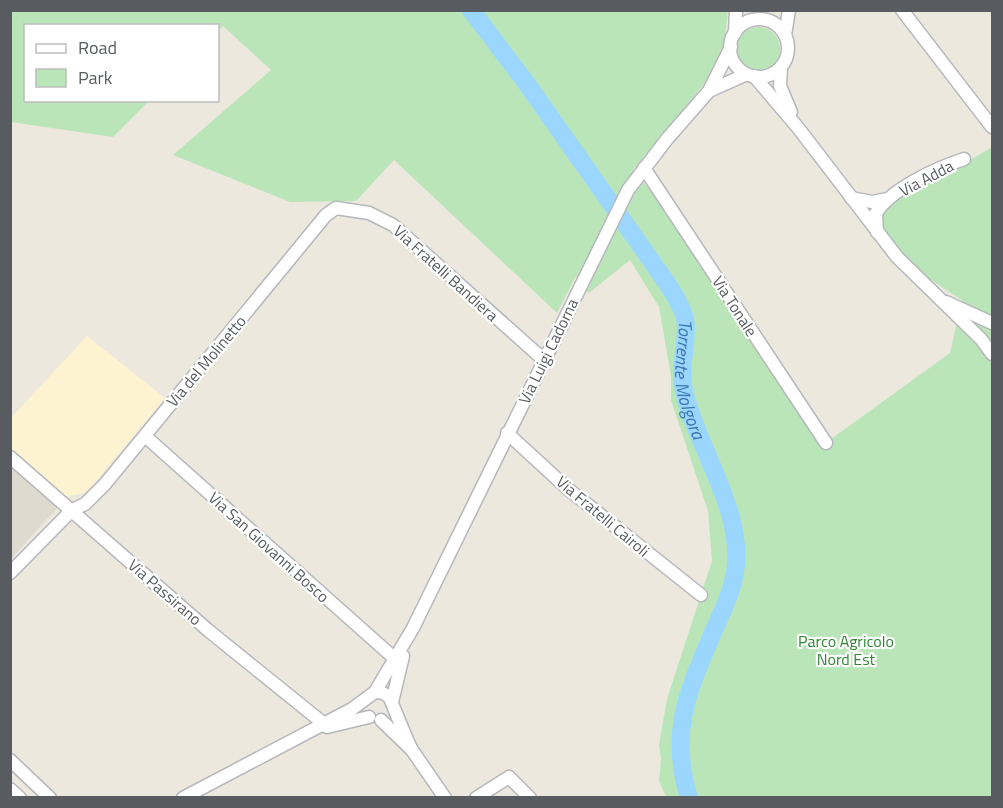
<svg xmlns="http://www.w3.org/2000/svg" width="1003" height="808" viewBox="0 0 1003 808" font-family="'Titillium Web',sans-serif">
<style>
.commercial{fill:#fef3d1}
.education{fill:#dedacf}
.green{fill:#bae5b9}
.lines{fill:none;stroke-linecap:round;stroke-linejoin:round}
.river{stroke:#9bd6ff;stroke-width:18}
.minor-casing{stroke:#b5b7bc;stroke-width:15}
.minor{stroke:#fff;stroke-width:12}
.labels{text-anchor:middle;dominant-baseline:central;stroke-width:4.5;stroke-linejoin:round;paint-order:stroke}
.street-label{font-size:16px;fill:#585c60;stroke:#fff}
.park-label{font-size:16px;fill:#328534;stroke:#fff}
.water-label{font-size:18px;font-style:italic;fill:#3876b2;stroke:#fff}
</style>
<rect width="100%" height="100%" fill="#ece8de"/>
<path class="commercial" d="M87 336 165 398 92 486 84 493 68 496 63 495 11 450 10 419Z"/>
<path class="education" d="M11 468 58 507 11 559Z"/>
<g class="green">
<path d="M11 11H728L724 45 714 72 633 170 653 194 820 447 950 353 962 300C929 279 885 252 879 209L922 180 967 162 992 147V797H666L659 781 661 758 659 745 667 699 712 561 708 511 671 400V376L659 307 630 260 589 293 576 276 557 313 394 160 356 201 290 202 173 155 271 70 223 26 218 31V26H26V100L149 101 113 137 11 122Z"/>
<circle cx="758" cy="49" r="22"/>
</g>
<g class="lines">
<path class="river" id="s1" d="M471 10 527 84 669 286C676 298 686 313 686 327 686 349 679 369 684 391 697 448 745 512 735 572 732 592 723 610 715 628 689 689 668 730 689 798"/>
<defs>
<g id="minor">
<path d="M902 10 992 127"/>
<circle cx="759" cy="48" r="29"/>
<path d="M735 33 736 10"/>
<path d="M785 35 789 10"/>
<path d="M781 67 780 86 791 112"/>
<path d="M754 76 799 129 897 257 981 339 992 354"/>
<path d="M709 91 747 74"/>
<path d="M644 168 826 443"/>
<path d="M851 198 872 202 888 199"/>
<path d="M877 232 876 213C892 188 937 168 964 159"/>
<path d="M946 302 992 323"/>
<path d="M507 433 568 489 701 595"/>
<path d="M145 436 394 658"/>
<path d="M10 457 209 631 323 723"/>
<path d="M10 573 72 510 85 504 105 484 326 215 336 208 369 213 393 225 545 361"/>
<path d="M375 692 413 628 628 190 667 139 709 91 731 47"/>
<path d="M392 702 403 656"/>
<path d="M381 720 412 750 445 798"/>
<path d="M327 727 369 717"/>
<path d="M10 760 50 798"/>
<path d="M10 789 20 798"/>
<path d="M183 798 352 709 375 692C381 692 385 693 389 697 391 699 407 742 412 750"/>
<path d="M476 798 509 777 530 798"/>
</g>
</defs>
<use href="#minor" class="minor-casing"/>
<use href="#minor" class="minor"/>
</g>
<g class="labels">
<g class="street-label">
<text transform="translate(926 178) rotate(-28)">Via Adda</text>
<text transform="translate(446 273) rotate(42)">Via Fratelli Bandiera</text>
<text transform="translate(735 306) rotate(57)">Via Tonale</text>
<text transform="translate(548 351) rotate(-64)">Via Luigi Cadorna</text>
<text transform="translate(206 361) rotate(-50)">Via del Molinetto</text>
<text transform="translate(603 516) rotate(40)">Via Fratelli Cairoli</text>
<text transform="translate(269 547) rotate(42)">Via San Giovanni Bosco</text>
<text transform="translate(165 592) rotate(41)">Via Passirano</text>
</g>
<g class="park-label">
<text x="846" y="641">Parco Agricolo<tspan x="846" dy="18">Nord Est</tspan></text>
</g>
<g class="water-label">
<text stroke="none"><textPath href="#s1" startOffset="438">Torrente Molgora</textPath></text>
</g>
</g>
<rect width="1003" height="808" fill="none" stroke="#585c60" stroke-width="24"/>
<rect x="24" y="24" width="195" height="78" fill="#ffffff" stroke="#bcbebf" stroke-width="1.5"/>
<rect x="36" y="44" width="30" height="9" fill="#ffffff" stroke="#bcbebf" stroke-width="1.5"/>
<text x="78" y="54" font-size="18" fill="#585c60">Road</text>
<rect x="36" y="69" width="30" height="18" fill="#bae5b9" stroke="#bcbebf" stroke-width="1.5"/>
<text x="78" y="84" font-size="18" fill="#585c60">Park</text>
</svg>
